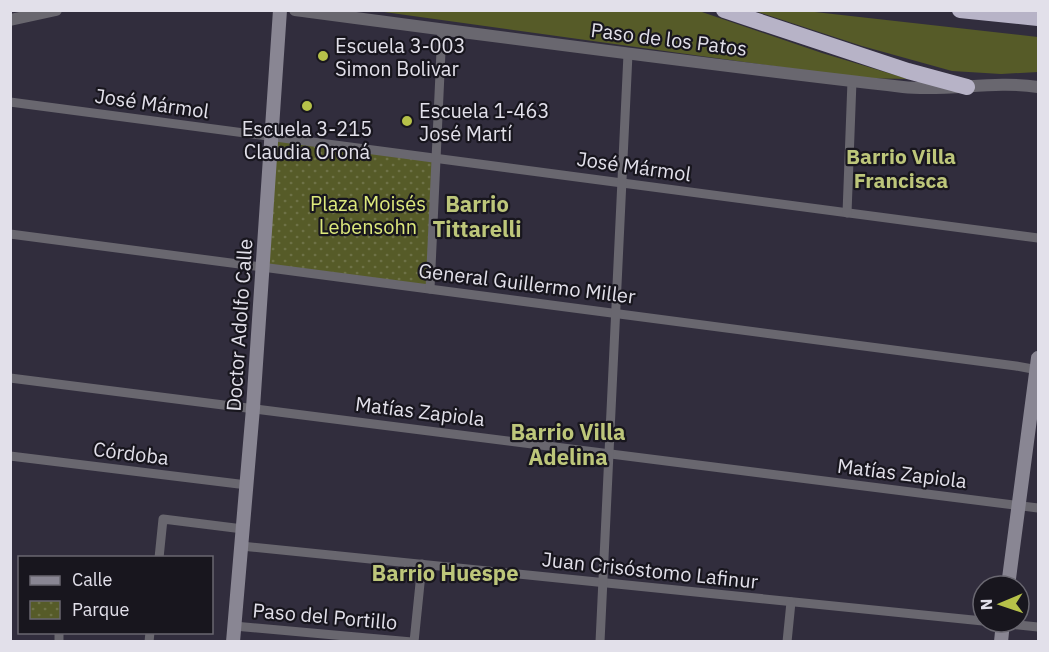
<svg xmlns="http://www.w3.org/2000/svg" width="1049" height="652" viewBox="0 0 1049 652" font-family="'IBM Plex Sans',sans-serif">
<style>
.green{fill:#565b28}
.park{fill:url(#park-dots)}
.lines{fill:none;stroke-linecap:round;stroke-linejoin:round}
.minor{stroke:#69676f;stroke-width:9}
.tertiary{stroke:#69676f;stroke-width:12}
.secondary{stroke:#898693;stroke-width:14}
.motorway{stroke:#b7b3c7;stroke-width:16}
.poi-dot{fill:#b6c149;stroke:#18161e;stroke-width:2}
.labels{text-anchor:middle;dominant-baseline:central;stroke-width:4.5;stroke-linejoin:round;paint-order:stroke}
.street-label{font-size:20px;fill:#e2e0ea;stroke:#18161e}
.poi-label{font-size:20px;fill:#e2e0ea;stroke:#18161e;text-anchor:start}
.park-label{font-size:20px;fill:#dde97c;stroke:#18161e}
.neighbourhood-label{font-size:21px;font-weight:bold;fill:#bdc67a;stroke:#18161e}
.quarter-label{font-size:22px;font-weight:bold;fill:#bdc67a;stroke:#18161e}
</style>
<defs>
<pattern id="park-dots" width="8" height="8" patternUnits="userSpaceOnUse" patternTransform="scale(1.5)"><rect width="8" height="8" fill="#565b28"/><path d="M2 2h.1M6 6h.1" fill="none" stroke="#6e7247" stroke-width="1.8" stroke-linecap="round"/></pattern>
</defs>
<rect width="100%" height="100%" fill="#312d3d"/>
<g class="green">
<path d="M377 11H699L822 53 908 79 860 78Z"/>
<path d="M755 11H806L1038 37V72L1001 74 952 71 862 46Z"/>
</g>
<path class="park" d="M272 139 435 159 428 286 264 264Z"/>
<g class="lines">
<g class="minor">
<path d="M10 102 1038 238"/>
<path d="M847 213 852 81"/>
<path d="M10 234 1016 366 1038 370"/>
<path d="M430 289 442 30"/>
<path d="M10 378 1038 508"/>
<path d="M10 456 247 485"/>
<path d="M241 546 983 621"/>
<path d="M159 558 163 519 243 529"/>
<path d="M988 622 1038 627"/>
<path d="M234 626 412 642"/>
<path d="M59 642V632"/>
<path d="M149 642 150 632"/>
<path d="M414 642 422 564"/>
<path d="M600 642 628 54"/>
<path d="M787 642 791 602"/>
</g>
<g class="tertiary">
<path d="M295 10C498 37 700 64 903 87 948 92 993 80 1038 87"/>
<path d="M10 20 56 10"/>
</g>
<g class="secondary">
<path d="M1008 586 1038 358"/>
<path d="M233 642 253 408 280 10"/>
<path d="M1001 642 1003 622"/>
</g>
<g class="motorway">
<path d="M724 10 908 71 967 87"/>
<path d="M960 10 1038 18"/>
</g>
</g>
<g class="poi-dot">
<circle cx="323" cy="56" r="6"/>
<circle cx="307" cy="106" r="6"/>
<circle cx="407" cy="121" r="6"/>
</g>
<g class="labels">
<g class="street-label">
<text transform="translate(669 39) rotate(7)">Paso de los Patos</text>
<text transform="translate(152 103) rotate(8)">José Mármol</text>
<text transform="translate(634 166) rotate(8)">José Mármol</text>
<text transform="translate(527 283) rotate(7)">General Guillermo Miller</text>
<text transform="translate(239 325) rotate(-86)">Doctor Adolfo Calle</text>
<text transform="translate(420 411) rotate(7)">Matías Zapiola</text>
<text transform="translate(131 453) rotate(7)">Córdoba</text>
<text transform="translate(902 473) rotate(7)">Matías Zapiola</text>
<text transform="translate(650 570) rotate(6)">Juan Crisóstomo Lafinur</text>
<text transform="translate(325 616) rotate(5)">Paso del Portillo</text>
</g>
<g class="poi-label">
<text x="335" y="45">Escuela 3-003<tspan x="335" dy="23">Simon Bolivar</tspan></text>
<text x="419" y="110">Escuela 1-463<tspan x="419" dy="23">José Martí</tspan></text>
<text x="307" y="128" text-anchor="middle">Escuela 3-215<tspan x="307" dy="23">Claudia Oroná</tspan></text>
</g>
<g class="park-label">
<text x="368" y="203">Plaza Moisés<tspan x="368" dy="23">Lebensohn</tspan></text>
</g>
<g class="neighbourhood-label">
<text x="901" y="156">Barrio Villa<tspan x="901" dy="24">Francisca</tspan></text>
</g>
<g class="quarter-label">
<text x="477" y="203">Barrio<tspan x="477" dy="25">Tittarelli</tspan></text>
<text x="568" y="431">Barrio Villa<tspan x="568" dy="25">Adelina</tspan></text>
<text x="445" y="572">Barrio Huespe</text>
</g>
</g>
<rect width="1049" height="652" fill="none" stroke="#e2e0ea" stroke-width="24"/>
<rect x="18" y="556" width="195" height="78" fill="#18161e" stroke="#696770" stroke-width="1.5"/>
<rect x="30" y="576" width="30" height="9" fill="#898693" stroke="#696770" stroke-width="1.5"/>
<text x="72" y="586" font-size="18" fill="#e2e0ea">Calle</text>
<rect x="30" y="601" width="30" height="18" fill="url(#park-dots)" stroke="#696770" stroke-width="1.5"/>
<text x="72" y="616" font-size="18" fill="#e2e0ea">Parque</text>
<g transform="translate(1001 604) rotate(268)"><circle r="28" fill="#18161e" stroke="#696770" stroke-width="1.5"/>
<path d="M0-4.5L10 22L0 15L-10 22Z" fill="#b6c149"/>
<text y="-9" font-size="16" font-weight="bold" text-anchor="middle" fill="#e2e0ea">N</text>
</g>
</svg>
